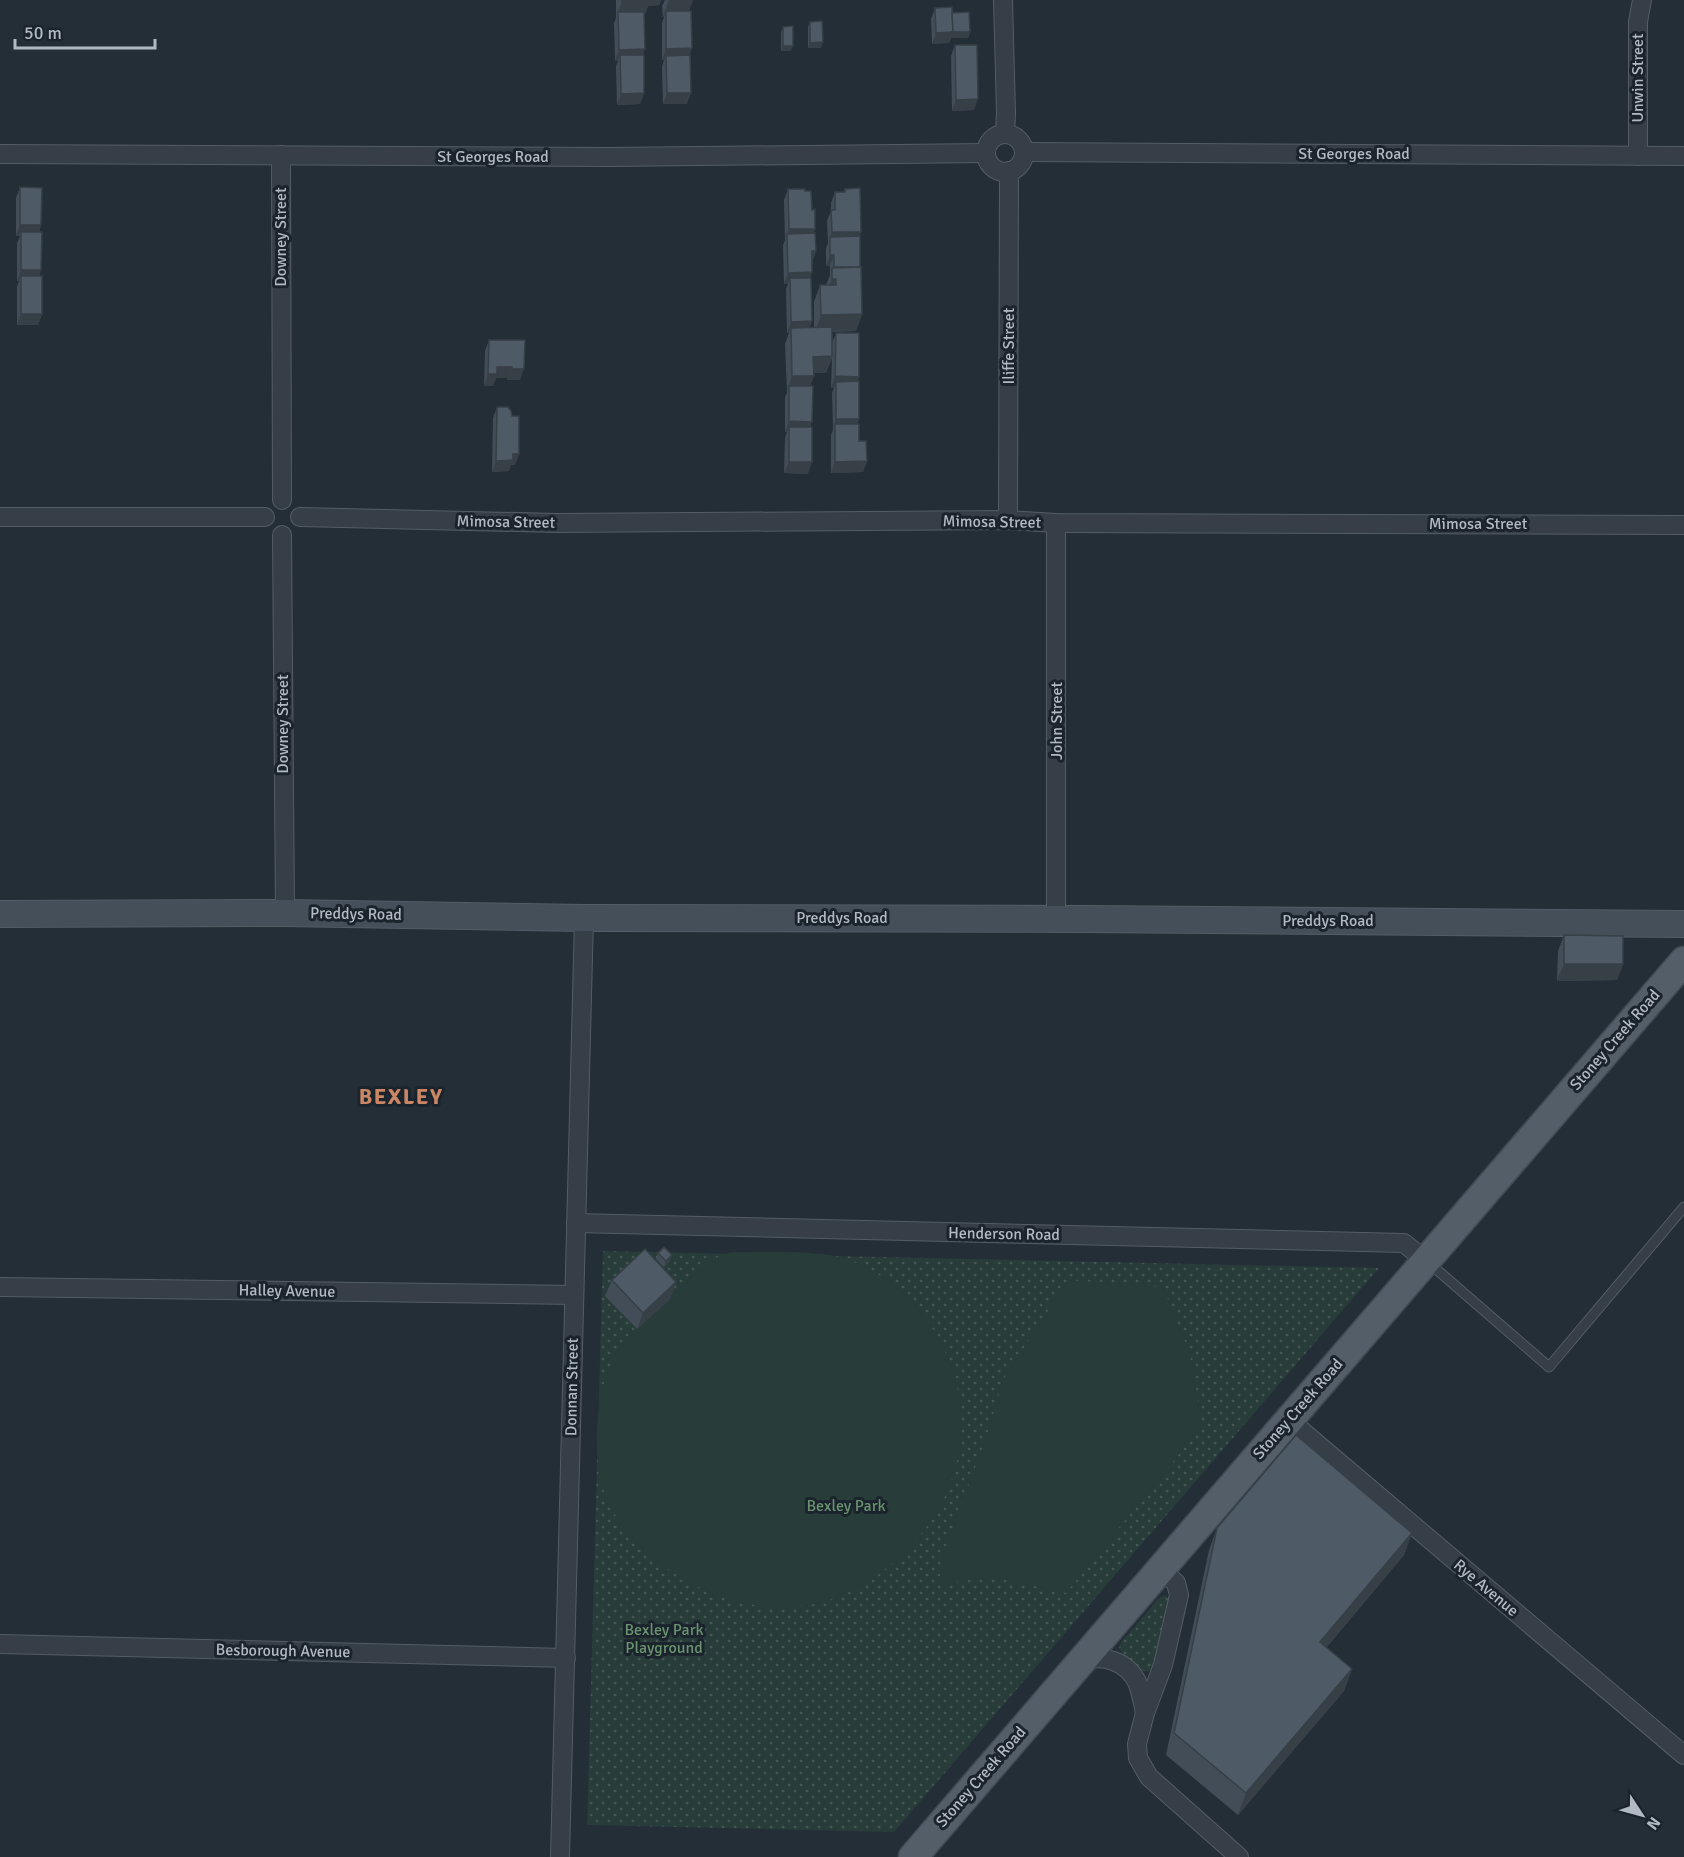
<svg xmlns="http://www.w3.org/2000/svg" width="1684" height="1857" viewBox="0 0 1684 1857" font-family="Signika,sans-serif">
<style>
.park{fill:url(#park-dots)}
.pitch{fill:#283c3a}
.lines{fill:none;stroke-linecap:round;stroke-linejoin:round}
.lane-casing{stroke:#545d65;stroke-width:11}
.street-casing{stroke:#545d65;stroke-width:20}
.secondary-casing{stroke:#545d65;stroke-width:28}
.primary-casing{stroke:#424b54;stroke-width:31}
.lane{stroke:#363f48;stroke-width:9}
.street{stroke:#363f48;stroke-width:18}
.secondary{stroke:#444f5a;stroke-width:26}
.primary{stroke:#545e68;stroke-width:28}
.wall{fill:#434d58}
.shaded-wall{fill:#373f47}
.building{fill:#4e5a66;stroke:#373f47;stroke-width:1.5}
.labels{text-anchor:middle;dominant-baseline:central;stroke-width:6;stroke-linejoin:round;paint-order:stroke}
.street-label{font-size:16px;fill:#b1bac4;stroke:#1b242c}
.park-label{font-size:16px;fill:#6a936f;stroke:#1b242c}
.district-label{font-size:22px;font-weight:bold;letter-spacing:1.5px;fill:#cb8665;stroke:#1b242c}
</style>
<defs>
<pattern id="park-dots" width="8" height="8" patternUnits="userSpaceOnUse" patternTransform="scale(1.5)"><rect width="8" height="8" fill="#283c3a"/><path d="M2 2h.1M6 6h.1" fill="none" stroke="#455655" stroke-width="1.8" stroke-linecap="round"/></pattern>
</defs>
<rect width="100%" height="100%" fill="#232e37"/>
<g class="park">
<path d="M603 1251 1379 1268 894 1832 587 1825Z"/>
<path d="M1165 1595 1170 1601 1154 1668 1147 1672C1135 1668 1126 1659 1119 1648L1122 1641 1159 1598Z"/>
</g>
<g class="pitch">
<path d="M733 1252C764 1253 817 1249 846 1259 915 1282 966 1359 961 1432 959 1474 941 1514 912 1544 889 1569 856 1594 822 1602 744 1622 659 1580 615 1515 599 1491 596 1455 597 1427 599 1399 605 1370 621 1346 632 1331 648 1319 662 1307 680 1290 708 1255 733 1252Z"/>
<path d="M1068 1280 1163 1287 1190 1354 1202 1426 1066 1593 989 1576 939 1585 943 1555 988 1432 1003 1380Z"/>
</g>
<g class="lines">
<defs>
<path id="lane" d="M1428 1262 1549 1367 1684 1207"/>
<g id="street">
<path d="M1003 0 1006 113 1005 134"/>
<circle cx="1005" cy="153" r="19"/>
<path d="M1024 152 1684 156"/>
<path d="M0 154 609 157 986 153"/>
<path d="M281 155 282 500"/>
<path d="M1638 156V22L1642 0"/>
<path d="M0 517H265"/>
<path d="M300 517 557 523 1008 520 1056 523 1684 525"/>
<path d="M1008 520 1009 171"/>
<path d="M282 535 285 913"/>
<path d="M1056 919V523"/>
<path d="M576 1223 1404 1243 1426 1261"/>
<path d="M0 1287 574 1295"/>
<path d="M1289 1420 1684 1755"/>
<path d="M1160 1569 1176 1583 1179 1595 1163 1665 1145 1713 1137 1744 1138 1758 1149 1777 1239 1857"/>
<path d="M0 1644 566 1658"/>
<path d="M1080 1662C1102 1653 1128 1661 1138 1684 1141 1693 1143 1703 1145 1713"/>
<path d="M560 1857 584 918"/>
</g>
<path id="secondary" d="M0 914 285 913 584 918 1085 919 1684 924"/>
<path id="primary" d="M913 1857 1684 961"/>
</defs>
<use href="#lane" class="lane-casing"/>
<use href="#street" class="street-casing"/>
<use href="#secondary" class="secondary-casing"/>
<use href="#primary" class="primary-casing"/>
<use href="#lane" class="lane"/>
<use href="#street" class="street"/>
<use href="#secondary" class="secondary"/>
<use href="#primary" class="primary"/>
</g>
<g class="wall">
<path d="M616 0H693L689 11 690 55 687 104H663L662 67 664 60H662V23L664 17H663L662 6 665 0H661L659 5 648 6 644 16 643 55 644 93 640 104 617 105 616 66 618 61H615L614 23 616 18Z"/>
<path d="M935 8 952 13 970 32 968 38H951L949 43 932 44 931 19Z"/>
<path d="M810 22 821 48H808V27Z"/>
<path d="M783 27 791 51H781V32Z"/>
<path d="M955 45 974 110 952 111 951 56Z"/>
<path d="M20 187 41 225 39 232 41 270 39 276 42 314 38 325H17V287L19 281H17V243L20 236H16V198Z"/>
<path d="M788 189 805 191 812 210 815 229 813 233 816 251 812 262V272L810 278 809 327H814V302L820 285H826L830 275V266H826V248L828 243 827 221 831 211V203L835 192H844L845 189 859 236 862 314 856 331 832 332V343L836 333 859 377 857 381 859 419 857 424 859 441 867 461 863 472 831 473V435L833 430 832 393 834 388H831L832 358 826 373H814V376L810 386V427L808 474 784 473 785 438 787 432H785V397L787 393 785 344 789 333H787L786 289 788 284H784L783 245 785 240 784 200Z"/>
<path d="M489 340H525L520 380H507L508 378H496L493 386H484L485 351Z"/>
<path d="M497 407 512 416 519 454 515 465H511L509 471 492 472 493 418Z"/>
<path d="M1564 935 1623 964 1617 980 1557 981 1558 951Z"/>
<path d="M658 1253 670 1261 664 1267 656 1259Z"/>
<path d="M612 1280 676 1282 670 1299 637 1329 605 1296Z"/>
<path d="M1217 1528 1412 1533 1404 1555 1326 1648 1352 1669 1344 1691 1238 1815 1166 1755 1209 1550Z"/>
</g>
<g class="shaded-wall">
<path d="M645 0H665H661L659 5 648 6 644 17 618 12 616 18 622 1Z"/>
<path d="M669 0H693L687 16 666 11 664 17H663Z"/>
<path d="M970 32 968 38H951L949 43 932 44 936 33Z"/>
<path d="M823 42 821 48H808L810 43Z"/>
<path d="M783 46H793L791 51H781Z"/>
<path d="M692 48 688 60 666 56 664 60H662L666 49Z"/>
<path d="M645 49 641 60 620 55 618 61H615L619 50Z"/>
<path d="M644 93 640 104 617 105 621 94Z"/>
<path d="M667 93H691L687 104H663Z"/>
<path d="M978 99 974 110 952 111 956 100Z"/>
<path d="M20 225H41L37 236 21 232 19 236H16Z"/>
<path d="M789 229H815L811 240 787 234Z"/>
<path d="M832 232H861L857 243 830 237Z"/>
<path d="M812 251H816L812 262Z"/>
<path d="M830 255H834L830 266H826Z"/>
<path d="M21 270H41L37 281 21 276 19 281H17Z"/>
<path d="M812 272 808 283 790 278 788 284H784L788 273Z"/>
<path d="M832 279H836L830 295H826Z"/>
<path d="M21 314H42L38 325H17Z"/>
<path d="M862 314 856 331 815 332 821 315Z"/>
<path d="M812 321 808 332 791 328 789 333H787L791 322Z"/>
<path d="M832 356 826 373H807L813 357Z"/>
<path d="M497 367H512L508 378H496L493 386H484L488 374Z"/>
<path d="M512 369H524L520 380H507Z"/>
<path d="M792 376H814L808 392 789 386 786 393Z"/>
<path d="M835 376 859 377 854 388 836 382 834 388H831Z"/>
<path d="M836 419H859L855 430 835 424 832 430Z"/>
<path d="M789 421 812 422 808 433 789 427 787 432H785Z"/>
<path d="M513 454H519L515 465H511L509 471 492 472 496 461Z"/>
<path d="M867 461 863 472 831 473 835 462Z"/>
<path d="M789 462H812L808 474 784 473Z"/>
<path d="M1564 964H1623L1617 980 1557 981Z"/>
<path d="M672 1255 670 1261 664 1267 666 1261Z"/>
<path d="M676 1282 670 1299 637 1329 643 1313Z"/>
<path d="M1412 1533 1404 1555 1312 1664 1320 1642Z"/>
<path d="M1352 1669 1344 1691 1238 1815 1246 1793Z"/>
</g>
<g class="building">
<path d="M622 0H650L622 1Z"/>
<path d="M952 7 953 32 936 33 935 8Z"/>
<path d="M666 11H691L692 48 666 49Z"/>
<path d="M618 12H644L645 49 619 50Z"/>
<path d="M969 12 970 32H951H953L952 13Z"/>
<path d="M822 21 823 42 810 43V22Z"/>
<path d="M793 26V46H783V27Z"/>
<path d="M955 45H977L978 99 956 100Z"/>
<path d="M620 55H644V93L621 94Z"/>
<path d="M690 55 691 93H667L666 56Z"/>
<path d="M20 187 42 188 41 225H20Z"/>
<path d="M860 188 861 232H832L831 210H835V192H845V189Z"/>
<path d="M788 189H805V191H811L812 210 815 209V229H789Z"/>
<path d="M21 232H42L41 270H21Z"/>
<path d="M815 233 816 251H812V272L788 273 787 234Z"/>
<path d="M860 236V267H834V255H830V237Z"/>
<path d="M861 267 862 314 821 315 820 285H836V279H832V268Z"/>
<rect x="21" y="276" width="21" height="38"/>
<path d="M790 278H811L812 321 791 322Z"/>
<path d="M832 327V356L813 357 814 376H792L791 328Z"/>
<path d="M836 333H859V377L835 376Z"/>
<path d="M489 340H525L524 369H512V367H497V374H488Z"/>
<path d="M859 381V419H836V382Z"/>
<path d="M789 386H813L812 422 789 421Z"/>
<path d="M497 407H508L511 411 512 416H519V454H513V460L496 461Z"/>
<path d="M835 424H859V441H866L867 461 835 462Z"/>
<rect x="789" y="427" width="23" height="35"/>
<path d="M1564 935 1623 936V964H1564Z"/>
<path d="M664 1247 672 1255 666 1261 658 1253Z"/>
<path d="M645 1249 676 1282 643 1313 612 1280Z"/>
<path d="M1296 1435 1412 1533 1320 1642 1352 1669 1246 1793 1174 1733 1217 1528Z"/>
</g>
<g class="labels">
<g class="street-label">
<text transform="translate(1638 78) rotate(-90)">Unwin Street</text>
<text x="1354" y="154">St Georges Road</text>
<text x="493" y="157">St Georges Road</text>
<text transform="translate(281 237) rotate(-90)">Downey Street</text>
<text transform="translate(1009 346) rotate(-90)">Iliffe Street</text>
<text transform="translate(506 522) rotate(1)">Mimosa Street</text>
<text transform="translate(992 522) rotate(1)">Mimosa Street</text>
<text x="1478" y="524">Mimosa Street</text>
<text transform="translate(1057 721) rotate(-90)">John Street</text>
<text transform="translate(283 724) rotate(-90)">Downey Street</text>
<text transform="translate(356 914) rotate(1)">Preddys Road</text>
<text x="842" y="918">Preddys Road</text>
<text x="1328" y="921">Preddys Road</text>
<text transform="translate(1615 1040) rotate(-49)">Stoney Creek Road</text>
<text transform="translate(1004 1234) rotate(1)">Henderson Road</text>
<text transform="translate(287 1291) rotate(1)">Halley Avenue</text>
<text transform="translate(572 1387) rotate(-89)">Donnan Street</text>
<text transform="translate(1298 1409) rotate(-49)">Stoney Creek Road</text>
<text transform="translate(1486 1588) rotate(40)">Rye Avenue</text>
<text transform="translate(283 1651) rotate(1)">Besborough Avenue</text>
<text transform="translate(981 1777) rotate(-49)">Stoney Creek Road</text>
</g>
<g class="park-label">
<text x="846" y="1506">Bexley Park</text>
<text x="664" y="1630">Bexley Park<tspan x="664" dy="18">Playground</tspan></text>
</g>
<g class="district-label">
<text x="401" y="1096">BEXLEY</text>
</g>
</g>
<g transform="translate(1642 1815) rotate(126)" stroke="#1b242c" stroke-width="4.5" paint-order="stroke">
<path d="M0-4.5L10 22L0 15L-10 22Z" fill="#b1bac4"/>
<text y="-9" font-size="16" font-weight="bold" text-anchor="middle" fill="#b1bac4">N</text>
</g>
<path d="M15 39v9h140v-9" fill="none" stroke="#b1bac4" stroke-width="3"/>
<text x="24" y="39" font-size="18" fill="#b1bac4" stroke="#1b242c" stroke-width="4.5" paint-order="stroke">50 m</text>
</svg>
